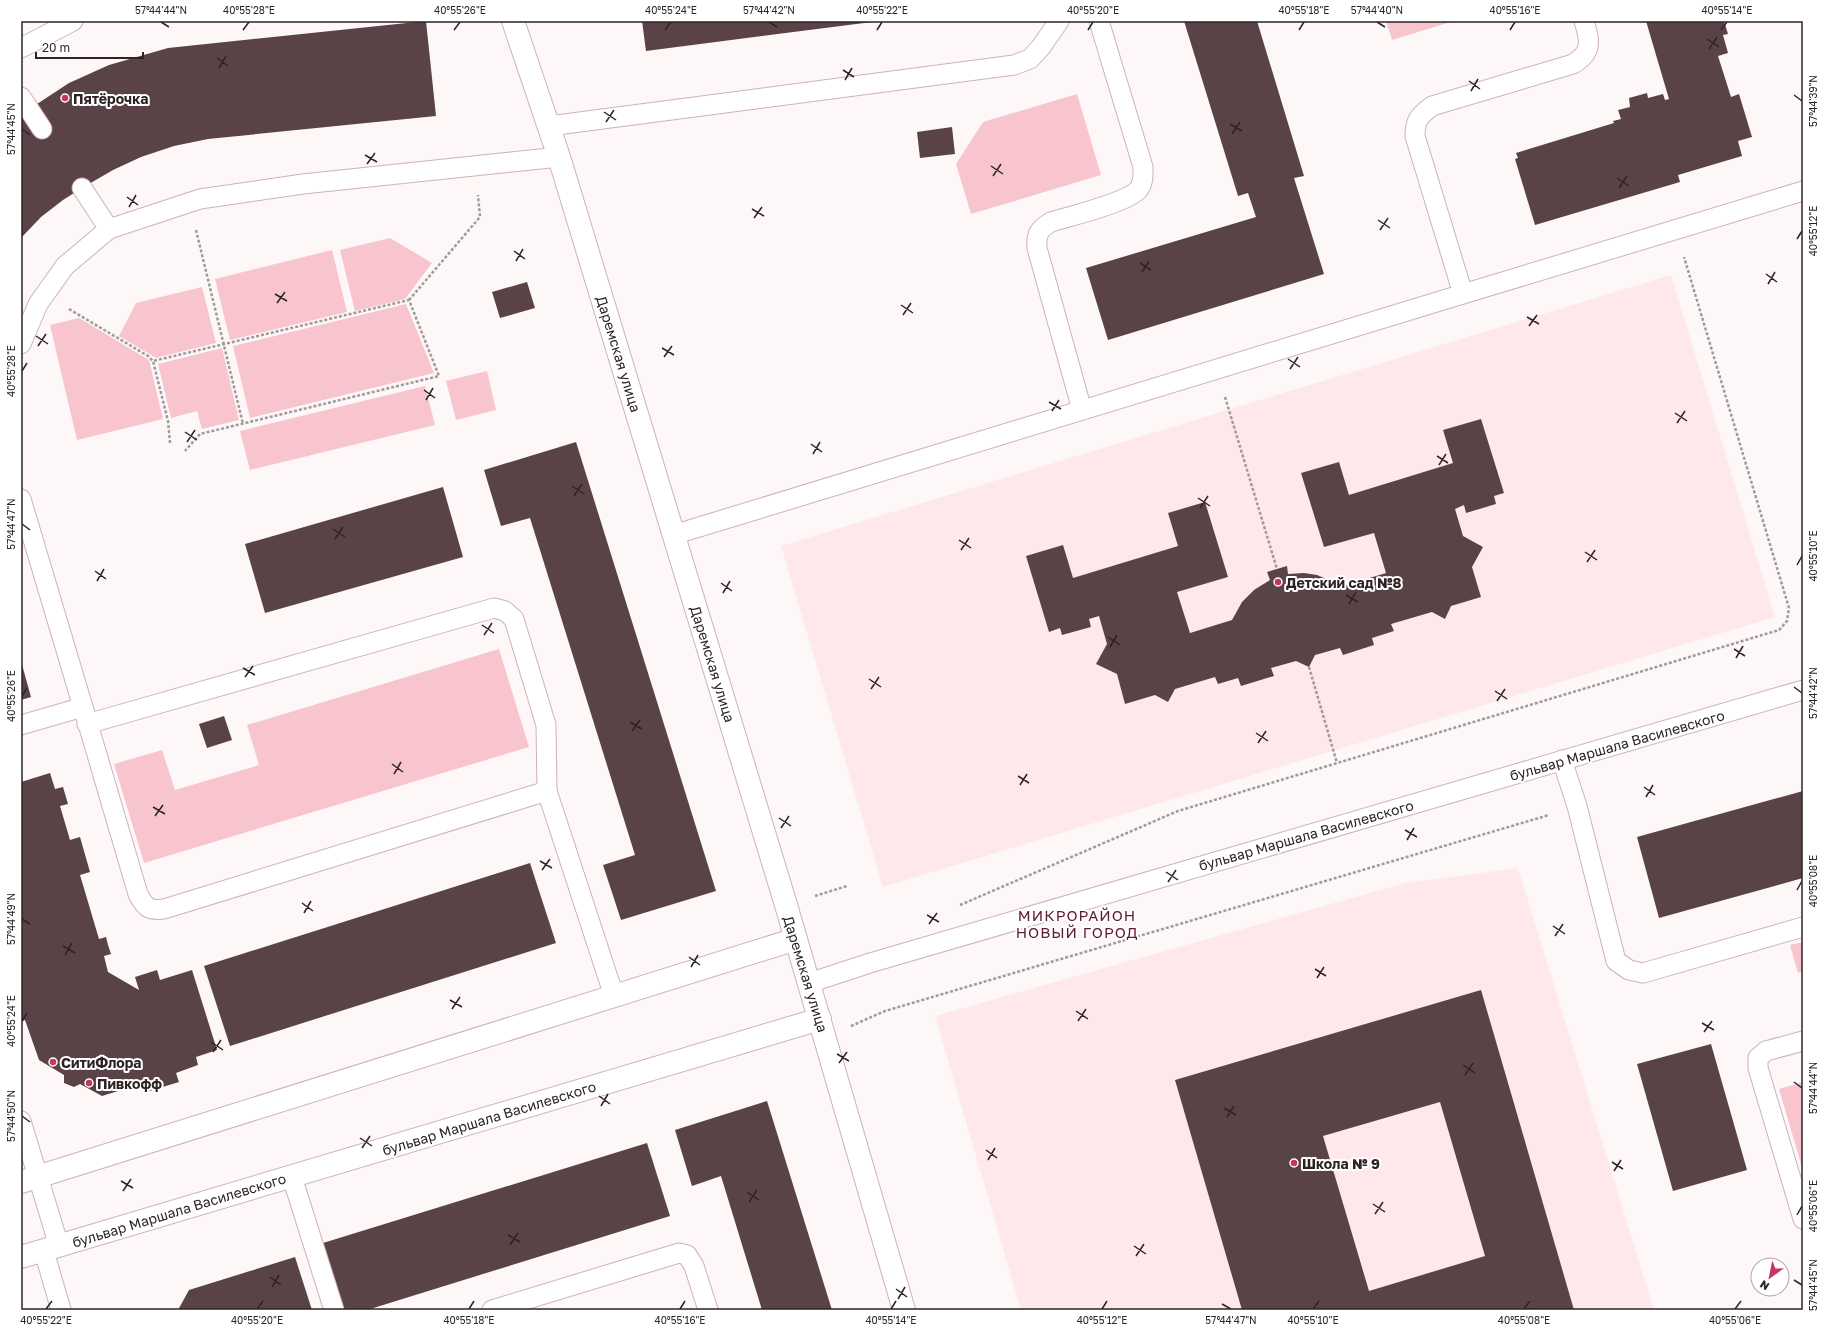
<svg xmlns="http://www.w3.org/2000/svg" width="1824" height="1331" viewBox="0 0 1824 1331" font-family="'Golos Text',sans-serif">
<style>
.built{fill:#ffe8ec}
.green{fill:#f8c4ce}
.building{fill:#5a4347;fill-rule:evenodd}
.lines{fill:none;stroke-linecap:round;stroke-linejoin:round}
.lane-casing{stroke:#ceb2b7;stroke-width:21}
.street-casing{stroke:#ceb2b7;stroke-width:24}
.path{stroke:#a19a9b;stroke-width:2.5;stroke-dasharray:3 2;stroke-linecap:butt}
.lane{stroke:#fff;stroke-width:19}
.street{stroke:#fff;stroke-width:22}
.ticks{fill:none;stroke:#2d2325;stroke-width:1.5}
.poi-dot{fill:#c33665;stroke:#fff;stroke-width:1.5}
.labels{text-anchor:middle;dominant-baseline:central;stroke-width:4;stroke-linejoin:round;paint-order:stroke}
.poi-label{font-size:14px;font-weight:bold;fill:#2d2325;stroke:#fff;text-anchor:start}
.street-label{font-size:14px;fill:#2d2325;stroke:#fff}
.neighbourhood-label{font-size:15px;letter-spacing:1px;fill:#601c31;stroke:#fff}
.neatline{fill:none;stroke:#2d2325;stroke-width:1.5}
.ticks-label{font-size:10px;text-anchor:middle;fill:#2d2325}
</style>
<rect width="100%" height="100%" fill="#fdf7f8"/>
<g class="built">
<path d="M1671 275 1775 617 883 887 781 546Z"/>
<path d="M1518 868 1654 1310H1021L935 1016 1405 883Z"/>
</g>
<g class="green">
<path d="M1386 21H1454L1392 40Z"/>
<path d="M1077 94 1101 175 971 214 956 164 983 122Z"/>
<path d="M390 238 432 263 405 299 355 311 340 250Z"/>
<path d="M332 250 347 312 230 340 215 279Z"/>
<path d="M202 287 216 343 156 358 119 336 136 303Z"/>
<path d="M406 304 434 373 250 418 233 346Z"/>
<path d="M79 318 149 360 163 419 77 440 50 325Z"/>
<path d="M222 348 239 420 202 429 197 411 171 418 158 364Z"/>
<path d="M487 371 496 410 456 420 446 381Z"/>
<path d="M425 386 435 425 250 470 240 431Z"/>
<path d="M499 649 529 747 144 863 114 764 162 750 175 790 259 765 247 725Z"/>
<path d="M1803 942V971L1798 973 1790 945Z"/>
<path d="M1803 1082V1171L1779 1089Z"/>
</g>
<g class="building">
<path d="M426 21 436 116 208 139 174 146 141 157 113 170 82 188 63 200 41 217 21 238V110L34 106 69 83 109 65 168 48Z"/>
<path d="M642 21H872V22L646 51Z"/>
<path d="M1184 21H1257L1304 176 1294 178 1324 274 1108 340 1086 268 1256 217 1248 193 1238 196Z"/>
<path d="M1646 21H1724L1728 34 1723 35 1728 53 1718 56 1731 97 1739 94 1752 137 1738 141 1742 156 1678 175 1680 182 1535 225 1515 159 1518 158 1516 153 1614 123 1613 121 1621 119 1618 110 1630 107 1629 98 1647 93 1648 98 1663 94 1665 100 1669 99Z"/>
<path d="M952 127 955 154 920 158 917 132Z"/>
<path d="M527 282 535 308 500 318 492 292Z"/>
<path d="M1481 419 1504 493 1494 496 1496 504 1466 513 1464 505 1455 509 1463 536 1483 547 1472 567 1481 597 1451 606 1445 619 1432 612 1391 624 1394 631 1372 638 1374 645 1343 655 1340 648 1315 655 1309 667 1296 661 1271 668 1274 676 1241 686 1238 678 1218 684 1215 677 1175 689 1168 702 1155 695 1125 704 1117 674 1096 664 1107 644 1099 616 1089 619 1091 627 1062 635 1060 628 1049 632 1026 556 1063 545 1073 578 1178 546 1168 513 1205 502 1228 577 1177 592 1190 633 1232 620 1242 602 1254 590 1270 580 1267 572 1287 566 1288 574 1304 573 1317 575 1343 586 1386 573 1374 533 1324 547 1301 473 1339 462 1349 495 1453 463 1443 430Z"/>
<path d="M576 442 716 891 621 920 603 865 635 855 530 518 501 526 484 470Z"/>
<path d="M443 487 463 557 265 613 245 544Z"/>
<path d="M21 661 31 697 21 700Z"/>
<path d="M224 716 232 740 207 748 199 724Z"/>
<path d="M50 773 55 789 63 787 68 804 60 806 70 840 80 837 90 872 80 875 99 939 106 937 108 945 111 954 104 956 108 972 139 990 135 977 157 970 160 980 192 970 217 1050 196 1057 198 1065 176 1073 179 1082 146 1092 144 1083 102 1096 80 1084 74 1087 64 1083V1075L39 1060 25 1020 21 1022V782Z"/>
<path d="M1803 791V878L1659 918 1637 837Z"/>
<path d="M530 863 556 943 230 1046 204 966Z"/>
<path d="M1481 990 1574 1310H1242L1175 1080ZM1440 1102 1485 1256 1369 1291 1323 1136Z"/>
<path d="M1711 1044 1747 1170 1673 1191 1637 1064Z"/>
<path d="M767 1101 832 1310H762L721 1176 692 1186 675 1130Z"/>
<path d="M647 1143 670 1216 367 1310H344L323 1243Z"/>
<path d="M295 1257 312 1310H178L189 1290Z"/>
</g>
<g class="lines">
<defs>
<g id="lane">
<path d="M1584 21C1590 41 1593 52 1573 64L1432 106C1419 116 1415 120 1415 136L1463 294 1803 191"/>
<path d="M21 48 73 21"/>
<path d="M21 97 42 129"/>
<path d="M549 126 1014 65 1030 59 1041 47 1059 21"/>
<path d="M82 188 109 229"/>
<path d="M21 344 38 304 65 266 109 229 200 199 303 184 559 157"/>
<path d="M1082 410 1037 248C1036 234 1039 229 1051 222 1070 216 1126 203 1138 190 1144 183 1143 175 1143 167L1099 21"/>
<path d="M21 499 83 707 21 725"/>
<path d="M673 535 1463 294"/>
<path d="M83 707 138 894C145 907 148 911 164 909L547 791 614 996"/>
<path d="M87 724 494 608 505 611 514 619 546 725 547 791"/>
<path d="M1562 760 1577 806 1616 961 1629 970 1643 973 1803 927"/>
<path d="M809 983 870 963 1803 690"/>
<path d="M1803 1041 1766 1051 1758 1058V1068L1803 1219"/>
<path d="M21 1121 59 1246"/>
<path d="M292 1177 334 1310"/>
<path d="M44 1251 61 1310"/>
<path d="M492 1310 679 1253 687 1255 694 1266 708 1310"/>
</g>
<g id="street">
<path d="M513 21 559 157 786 905 904 1310"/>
<path d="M21 1182 796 939"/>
<path d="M21 1257 820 1019"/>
</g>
</defs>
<use href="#lane" class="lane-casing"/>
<use href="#street" class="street-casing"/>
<g class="path">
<path d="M196 230 243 424"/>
<path d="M409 300 480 217 478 195"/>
<path d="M69 309 148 356 153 361"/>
<path d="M1225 397 1277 569"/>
<path d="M170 443 168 421 153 361 409 300 439 376 200 434 185 451"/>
<path d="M1309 667 1337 763"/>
<path d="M815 896 847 886"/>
<path d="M960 905 1178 811 1779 630 1787 621 1789 608 1684 257"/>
<path d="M851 1026 885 1011 1549 815"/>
</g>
<use href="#lane" class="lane"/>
<use href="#street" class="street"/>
</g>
<path class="ticks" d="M161 22 169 27M769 22 777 27M1377 22 1385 27M243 30 249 22M454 30 460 22M665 30 671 22M877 30 882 22M1088 30 1093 22M1299 30 1304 22M1510 30 1515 22M1721 30 1727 22M1707 39 1719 47M1709 49 1717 37M217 58 228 66M219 68 226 56M843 70 854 77M845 80 852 68M1469 81 1480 89M1471 91 1478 79M1794 95 1802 101M604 112 616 120M606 122 614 110M1230 124 1242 131M22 129 30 135M1232 134 1240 122M365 155 377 162M367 164 375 153M991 166 1003 174M993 176 1001 164M1617 178 1629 186M1619 188 1627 176M127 197 138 205M129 207 136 195M752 209 764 216M754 218 762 207M1378 220 1390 228M1380 230 1388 218M1797 239 1802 231M514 251 525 259M516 261 523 249M1140 263 1151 270M1142 272 1149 261M1766 274 1777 282M1768 284 1775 272M275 294 287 301M277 303 285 292M901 305 913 313M903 315 911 303M1527 317 1539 324M1529 326 1537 315M36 336 48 344M38 346 46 334M662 348 674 355M664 357 672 346M1288 359 1300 367M1290 369 1298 357M22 371 27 363M424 390 435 398M426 400 433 388M1049 402 1061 409M1052 411 1059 400M1675 413 1687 421M1677 423 1685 411M185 432 197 440M187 442 195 430M811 444 822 452M813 454 820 442M1437 456 1448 463M1439 465 1446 454M572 486 584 494M574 496 582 484M1198 498 1210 506M1200 508 1208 496M22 524 30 530M333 529 345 537M335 539 343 527M959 540 971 548M961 550 969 538M1585 552 1597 560M1587 562 1595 550M1797 565 1802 556M95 571 106 579M97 581 104 569M721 583 732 591M723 593 730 581M1346 595 1358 602M1349 604 1356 592M482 625 494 633M484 635 492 623M1108 637 1120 645M1110 647 1117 635M1734 649 1745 656M1736 658 1743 646M243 668 255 675M245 677 253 666M869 679 881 687M1794 687 1802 693M871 689 879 677M1495 691 1507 699M22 696 27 688M1497 701 1505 689M630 722 642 729M632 731 640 720M1256 733 1268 741M1258 743 1266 731M392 764 403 772M394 774 401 762M1018 776 1029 783M1020 785 1027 774M1644 787 1655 795M1646 797 1653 785M153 807 165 814M155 816 163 805M779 818 791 826M781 828 789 816M1405 830 1417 837M1407 840 1414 828M540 861 552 868M542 870 550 859M1166 872 1178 880M1168 882 1176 870M1797 890 1802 881M302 903 313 911M304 913 311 901M927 915 939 922M22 919 30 924M929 924 937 913M1553 926 1565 934M1555 936 1563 924M63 946 75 953M65 955 72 943M689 957 700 965M691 967 698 955M1315 969 1326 976M1317 978 1324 967M450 1000 462 1007M452 1009 460 997M1076 1011 1088 1019M22 1021 27 1013M1078 1021 1086 1009M1702 1023 1714 1030M1704 1032 1712 1021M211 1042 223 1050M213 1052 221 1040M837 1054 849 1061M839 1063 847 1052M1463 1065 1475 1073M1465 1075 1473 1063M1794 1082 1802 1088M599 1096 610 1104M601 1106 608 1094M1224 1108 1236 1115M22 1116 30 1122M1227 1117 1234 1106M360 1138 372 1146M362 1148 370 1136M986 1150 997 1158M988 1160 995 1148M1612 1162 1623 1169M1614 1171 1621 1160M121 1181 133 1188M123 1191 131 1179M747 1192 759 1200M749 1202 757 1190M1373 1204 1385 1212M1375 1214 1383 1202M1797 1215 1802 1206M508 1235 520 1242M510 1245 518 1233M1134 1246 1146 1254M1136 1256 1144 1244M270 1277 281 1285M1794 1280 1802 1285M272 1287 279 1275M896 1289 907 1297M898 1299 905 1287M1222 1304 1231 1309M46 1309 52 1301M257 1309 263 1301M469 1309 474 1301M680 1309 685 1301M891 1309 896 1301M1102 1309 1107 1301M1313 1309 1319 1301M1524 1309 1530 1301M1735 1309 1741 1301"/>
<g class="poi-dot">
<circle cx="65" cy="98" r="4"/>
<circle cx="1278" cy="582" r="4"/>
<circle cx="53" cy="1062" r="4"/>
<circle cx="89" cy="1083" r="4"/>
<circle cx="1294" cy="1163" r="4"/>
</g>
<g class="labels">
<g class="poi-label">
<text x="73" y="98">Пятёрочка</text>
<text x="1286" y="582">Детский сад №8</text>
<text x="61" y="1062">СитиФлора</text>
<text x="97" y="1083">Пивкофф</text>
<text x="1302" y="1163">Школа № 9</text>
</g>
<g class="street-label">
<text transform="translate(619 354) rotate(73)">Даремская улица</text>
<text transform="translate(713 664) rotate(73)">Даремская улица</text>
<text transform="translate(1617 745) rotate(-16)">бульвар Маршала Василевского</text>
<text transform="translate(1306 835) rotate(-16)">бульвар Маршала Василевского</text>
<text transform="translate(806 974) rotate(73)">Даремская улица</text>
<text transform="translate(489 1118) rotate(-17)">бульвар Маршала Василевского</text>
<text transform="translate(179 1210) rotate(-17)">бульвар Маршала Василевского</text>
</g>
<g class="neighbourhood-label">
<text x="1077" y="915">МИКРОРАЙОН<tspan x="1077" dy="17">НОВЫЙ ГОРОД</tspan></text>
</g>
</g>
<rect width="1824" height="1331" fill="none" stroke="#ffffff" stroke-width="44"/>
<g transform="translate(1770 1277) rotate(213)"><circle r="19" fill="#ffffff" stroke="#aba7a8"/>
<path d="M0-3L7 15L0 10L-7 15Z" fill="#c33665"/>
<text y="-6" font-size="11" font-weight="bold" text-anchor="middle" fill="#2d2325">N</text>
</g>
<path d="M36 52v6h107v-6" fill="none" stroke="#2d2325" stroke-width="2"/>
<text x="42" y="52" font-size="12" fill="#2d2325" stroke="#ffffff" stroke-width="3" paint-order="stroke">20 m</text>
<rect x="22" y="22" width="1780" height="1287" class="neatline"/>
<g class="ticks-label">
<text x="161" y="14">57°44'44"N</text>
<text x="249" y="14">40°55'28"E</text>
<text x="460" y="14">40°55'26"E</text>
<text x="671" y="14">40°55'24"E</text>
<text x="769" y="14">57°44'42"N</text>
<text x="882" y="14">40°55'22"E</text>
<text x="1093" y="14">40°55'20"E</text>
<text x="1304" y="14">40°55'18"E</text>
<text x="1377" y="14">57°44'40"N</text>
<text x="1515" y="14">40°55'16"E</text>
<text x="1727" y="14">40°55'14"E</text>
<text transform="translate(1813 101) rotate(-90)" y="4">57°44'39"N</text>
<text transform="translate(11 129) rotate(-90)" y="4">57°44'45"N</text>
<text transform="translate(1813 231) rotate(-90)" y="4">40°55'12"E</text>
<text transform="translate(11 371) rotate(-90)" y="4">40°55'28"E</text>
<text transform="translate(11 524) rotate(-90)" y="4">57°44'47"N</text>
<text transform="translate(1813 556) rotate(-90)" y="4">40°55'10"E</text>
<text transform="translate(1813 693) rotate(-90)" y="4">57°44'42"N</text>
<text transform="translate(11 696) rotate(-90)" y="4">40°55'26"E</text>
<text transform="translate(1813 881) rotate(-90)" y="4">40°55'08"E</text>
<text transform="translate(11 919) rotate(-90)" y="4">57°44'49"N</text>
<text transform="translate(11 1021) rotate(-90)" y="4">40°55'24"E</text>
<text transform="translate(1813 1088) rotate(-90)" y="4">57°44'44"N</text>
<text transform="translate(11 1116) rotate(-90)" y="4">57°44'50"N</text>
<text transform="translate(1813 1206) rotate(-90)" y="4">40°55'06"E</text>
<text transform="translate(1813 1285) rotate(-90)" y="4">57°44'45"N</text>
<text x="46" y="1324">40°55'22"E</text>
<text x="257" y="1324">40°55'20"E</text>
<text x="469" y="1324">40°55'18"E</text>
<text x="680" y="1324">40°55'16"E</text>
<text x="891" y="1324">40°55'14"E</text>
<text x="1102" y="1324">40°55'12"E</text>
<text x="1231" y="1324">57°44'47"N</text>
<text x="1313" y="1324">40°55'10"E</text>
<text x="1524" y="1324">40°55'08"E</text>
<text x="1735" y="1324">40°55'06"E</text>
</g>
</svg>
